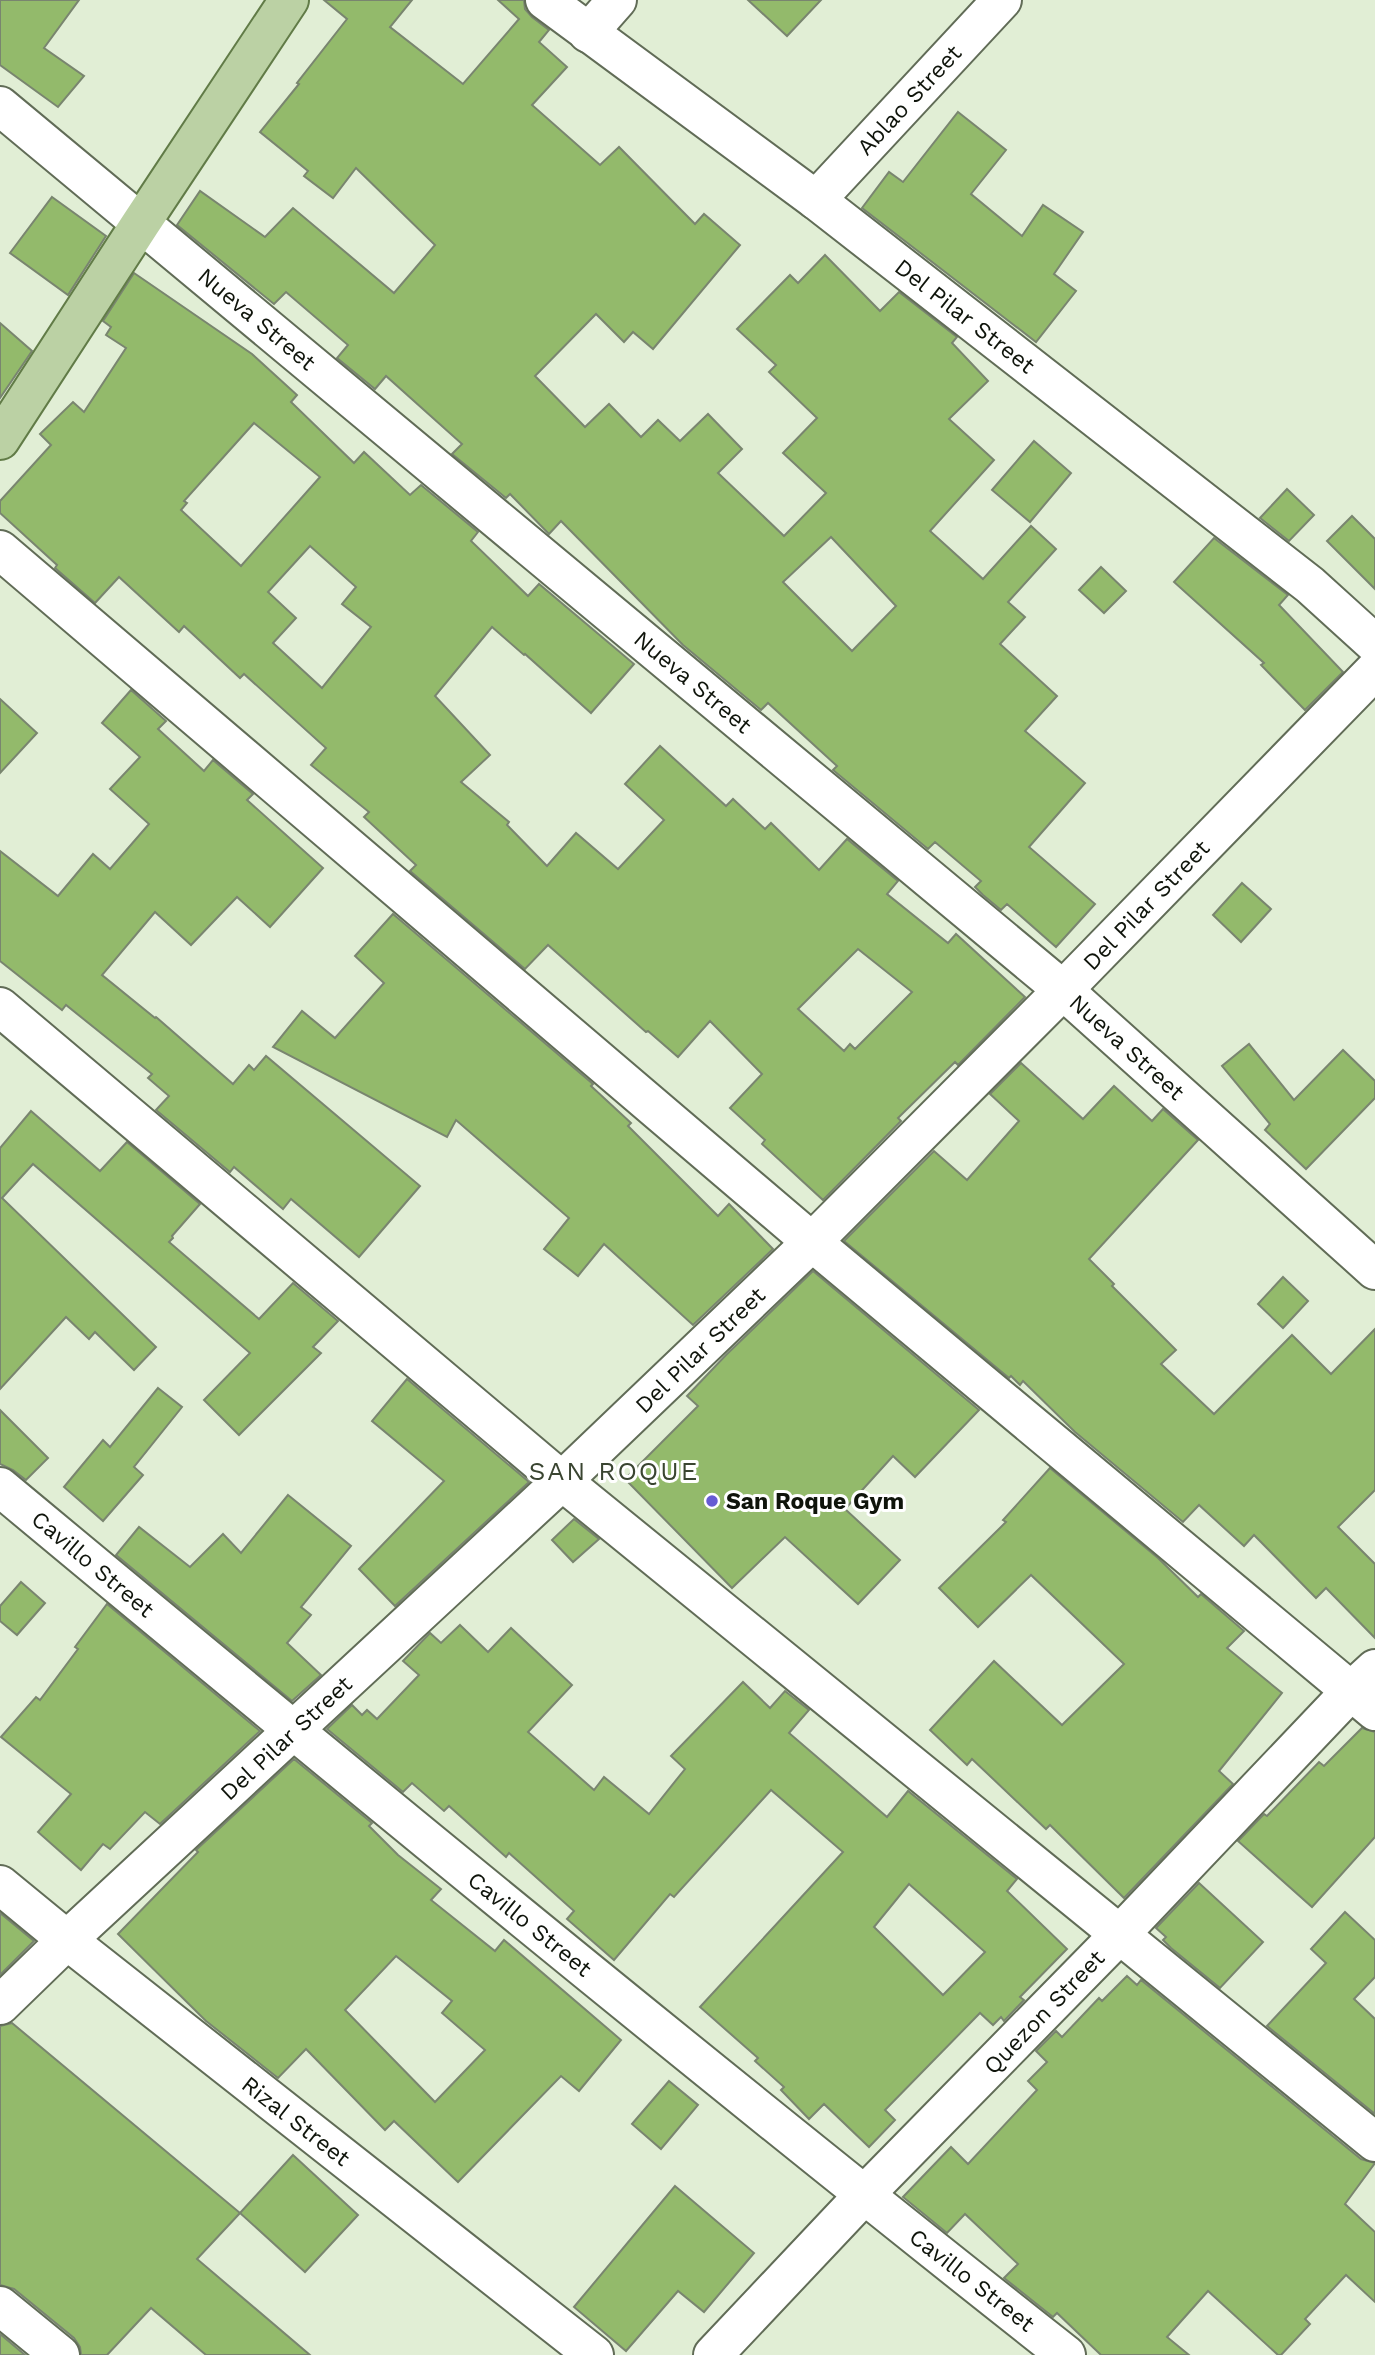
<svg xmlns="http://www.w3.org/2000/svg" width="1375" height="2355" viewBox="0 0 1375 2355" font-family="'Work Sans',sans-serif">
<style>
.building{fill:#93ba6b;stroke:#79856f;stroke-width:2;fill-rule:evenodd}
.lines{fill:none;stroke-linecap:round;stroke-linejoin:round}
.minor-casing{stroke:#616c57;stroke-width:42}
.major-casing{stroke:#617b47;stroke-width:42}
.minor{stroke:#fff;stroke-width:38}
.major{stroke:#bbd1a4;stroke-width:38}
.poi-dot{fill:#665bd4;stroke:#fff;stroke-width:2.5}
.labels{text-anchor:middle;stroke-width:6;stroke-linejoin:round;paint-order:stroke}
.street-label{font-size:23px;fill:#0f140b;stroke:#fff}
.poi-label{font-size:23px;font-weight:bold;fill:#0f140b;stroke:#fff;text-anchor:start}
.quarter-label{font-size:26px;letter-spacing:2px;fill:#3a4531;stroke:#fff}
</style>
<rect width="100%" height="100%" fill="#e1eed5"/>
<g class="building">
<polygon points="0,0 79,0 44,48 84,76 58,107 0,65"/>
<path d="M324,0H412L390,27L463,84L519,19L498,0H524L525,9L532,17L549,30L539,42L567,67L532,105L600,165L619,147L695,224L704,214L740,245L653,349L633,332L624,342L596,314L535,376L585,427L609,404L641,437L658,420L680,441L708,414L742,449L718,473L784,536L826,493L783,453L817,418L769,372L776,365L737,329L790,275L798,283L825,255L880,311L899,292L957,337L952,343L988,381L949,419L994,460L930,531L983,579L1031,526L1056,549L1008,602L1025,617L1000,644L1057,696L1025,731L1085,783L1029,847L1095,904L1056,947L1007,904L1001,910L983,895L975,887L981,881L935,842L928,849L833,770L837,766L768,703L761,710L683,645L561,521L549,534L510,494L506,498L452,454L462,444L386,376L375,389L337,358L348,345L286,292L274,304L177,225L200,191L265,237L293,208L394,293L435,245L356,168L333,198L304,176L308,171L260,132L299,84L297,83L347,19ZM831,537L896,606L852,651L783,582Z"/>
<polygon points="748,0 821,0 787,36"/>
<polygon points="958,112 1006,150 971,194 1022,236 1043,205 1083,232 1054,274 1076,291 1036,342 862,208 889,172 903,182"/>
<polygon points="52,197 106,236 68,295 10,253"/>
<path d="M134,273L252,354L297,395L291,402L354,463L364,452L410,495L421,485L478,532L471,541L528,596L539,584L634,664L591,713L525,654L524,655L492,627L435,696L490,755L461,782L509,822L507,825L547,866L576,833L618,869L664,820L625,784L660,746L726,806L733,799L765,829L771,823L819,870L847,839L898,881L887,894L948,943L956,934L1025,997L958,1065L955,1062L898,1118L901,1121L823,1200L762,1144L765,1140L730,1108L762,1074L710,1021L678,1057L648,1031L646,1032L548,945L525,969L410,871L416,865L364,817L369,812L311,765L326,748L244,674L240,678L184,626L179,632L119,577L95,603L55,568L57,565L0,513V501L51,445L40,434L73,402L84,412L126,348L106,335L111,327L103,321ZM254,423L320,477L241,566L181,510L187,503L184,501ZM310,546L356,587L342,604L371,627L322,688L273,643L296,618L268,592ZM858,949L912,992L855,1049L850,1044L844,1051L798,1009Z"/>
<polygon points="0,323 32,351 0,398"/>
<polygon points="1034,441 1071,473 1030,522 992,490"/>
<polygon points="1287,489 1314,515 1289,541 1260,518"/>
<polygon points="1352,516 1375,539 1375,589 1327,541"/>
<polygon points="1214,538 1288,595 1279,605 1343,672 1305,710 1261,665 1264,663 1174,582"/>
<polygon points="1101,567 1126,591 1104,613 1079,590"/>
<polygon points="131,690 166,721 158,729 204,771 213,760 253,794 247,800 323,868 270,927 237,897 191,945 155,912 102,975 155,1018 156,1017 233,1084 249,1065 254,1070 266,1056 420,1186 359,1257 291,1199 283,1209 234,1167 230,1172 156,1110 169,1096 148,1078 152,1074 66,1005 62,1010 0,961 0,851 58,896 93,854 110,869 149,824 110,789 140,757 102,723"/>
<polygon points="0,699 37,733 0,773"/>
<polygon points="1242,883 1271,909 1241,942 1213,915"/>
<polygon points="393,914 593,1084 591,1086 631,1123 628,1126 718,1216 729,1204 773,1249 693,1325 604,1244 578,1276 544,1249 569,1218 456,1120 447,1137 273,1047 302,1011 335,1038 384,983 355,956"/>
<polygon points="1249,1044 1294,1100 1343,1050 1375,1081 1375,1098 1306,1169 1265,1130 1270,1124 1222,1066"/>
<polygon points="1021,1063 1083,1119 1114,1086 1152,1121 1163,1109 1198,1140 1089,1259 1114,1284 1112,1286 1176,1350 1161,1364 1214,1414 1292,1335 1331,1374 1375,1329 1375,1490 1338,1527 1375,1564 1375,1638 1326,1588 1316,1598 1254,1535 1244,1546 1199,1505 1183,1522 1075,1432 1023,1381 1020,1385 1011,1376 1009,1378 844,1241 934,1151 967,1180 1019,1121 990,1094"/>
<polygon points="31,1111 100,1171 127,1142 200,1204 172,1236 173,1238 169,1242 259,1319 293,1283 338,1321 313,1347 321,1353 239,1435 204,1400 250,1353 33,1164 2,1198 156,1347 134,1370 95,1332 89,1339 66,1317 0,1389 0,1148"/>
<polygon points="813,1271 979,1410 915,1477 893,1456 845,1509 900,1560 858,1604 785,1537 732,1588 625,1479 698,1406 687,1396 726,1355"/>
<polygon points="1283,1277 1308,1301 1283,1328 1258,1304"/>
<polygon points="407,1379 529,1482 395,1606 359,1569 444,1481 372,1421"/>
<polygon points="158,1388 182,1407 134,1467 143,1475 103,1521 64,1487 103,1440 110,1447"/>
<polygon points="0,1410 48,1458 26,1480 13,1470 0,1464"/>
<polygon points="1050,1468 1158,1558 1198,1597 1201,1594 1244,1631 1227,1648 1282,1693 1219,1771 1233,1784 1124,1898 1050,1825 1046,1829 972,1759 967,1765 930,1730 994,1661 1062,1725 1124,1664 1031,1575 978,1627 939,1588 1006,1522 1003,1520"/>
<polygon points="288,1495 351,1546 301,1607 311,1615 287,1643 321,1675 292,1701 116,1555 139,1527 190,1567 223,1534 241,1553"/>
<polygon points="574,1519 599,1539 573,1562 552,1540"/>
<polygon points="21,1582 45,1603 17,1635 0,1621 0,1606"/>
<polygon points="107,1604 260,1731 160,1824 145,1812 110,1849 103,1844 81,1870 38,1832 71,1794 1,1737 36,1697 40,1700 78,1649 75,1647"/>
<path d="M460,1625L488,1652L511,1628L572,1685L528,1732L594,1790L604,1777L649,1814L685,1769L671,1756L743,1682L770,1708L785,1691L809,1710L789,1733L887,1817L908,1791L1017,1879L1007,1891L1067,1949L1020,1997L1024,2000L1004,2021L1001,2017L993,2025L980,2013L885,2110L895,2120L869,2147L824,2104L809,2119L781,2090L784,2087L755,2061L758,2058L700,2007L843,1852L771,1790L674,1897L670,1894L614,1960L567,1919L574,1911L509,1853L506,1857L449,1806L444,1811L412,1783L403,1792L327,1729L352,1705L362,1715L367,1710L377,1719L419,1675L403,1661L430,1633L441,1643ZM909,1884L985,1952L943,1995L874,1927Z"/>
<polygon points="1362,1728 1375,1732 1375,1837 1312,1907 1238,1841 1264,1814 1267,1816 1319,1762 1324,1766"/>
<path d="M294,1759L372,1823L369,1826L398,1855L441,1889L431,1900L495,1951L504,1940L621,2040L579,2091L561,2076L458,2182L394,2121L385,2130L306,2049L278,2078L206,2021L118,1934L198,1852L196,1850ZM396,1956L452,2001L442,2013L485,2050L435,2102L345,2010Z"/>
<polygon points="1199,1883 1263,1942 1220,1988 1171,1948 1163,1940 1166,1937 1156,1928"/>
<polygon points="1345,1912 1375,1940 1375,1977 1354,1999 1375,2019 1375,2114 1267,2026 1326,1963 1311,1949"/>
<polygon points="0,1913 34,1941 0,1975"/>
<polygon points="1127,1976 1137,1985 1141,1980 1361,2159 1375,2163 1345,2204 1375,2232 1375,2302 1346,2275 1305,2319 1310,2324 1281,2355 1278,2355 1208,2291 1167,2337 1189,2355 1101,2355 1057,2313 1053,2317 1004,2278 1018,2264 965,2214 947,2233 903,2197 951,2147 968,2164 1037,2090 1028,2081 1047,2062 1036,2051 1056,2031 1062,2037 1099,1998 1102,2001"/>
<polygon points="12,2023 240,2213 197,2259 310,2355 206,2355 151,2308 107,2355 81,2355 80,2347 74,2338 14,2289 0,2285 0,2026"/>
<polygon points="669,2081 698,2105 661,2149 632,2124"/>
<polygon points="293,2155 358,2215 305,2272 240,2213"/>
<polygon points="675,2186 754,2253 704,2312 678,2291 626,2351 574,2307"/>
<polygon points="0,2334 25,2355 0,2355"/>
</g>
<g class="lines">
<g class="minor-casing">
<g id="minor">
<polyline points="545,0 816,200 1310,585 1375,644"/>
<polyline points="588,33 617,0"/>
<polyline points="0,106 1063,990 1375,1270"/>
<polyline points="816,200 1002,0"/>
<polyline points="0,550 812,1242 1375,1711"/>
<polyline points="0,1007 562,1481 1375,2142"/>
<path d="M0,1487C352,1780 706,2071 1066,2355"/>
<polyline points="0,1885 67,1940 594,2355"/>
<polyline points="0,2005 67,1940 562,1481 812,1242 1063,990 1375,670"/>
<polyline points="0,2306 60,2355"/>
<polyline points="713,2355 864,2195 1121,1933 1351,1691 1375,1669"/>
</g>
</g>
<g class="major-casing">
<polyline id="major" points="0,440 141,223 289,0"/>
</g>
<use href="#minor" class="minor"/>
<use href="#major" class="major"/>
</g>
<circle class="poi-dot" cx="712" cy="1501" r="7"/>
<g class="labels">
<g class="street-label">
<text transform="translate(909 100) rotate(-47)" y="8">Ablao Street</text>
<text transform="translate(965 316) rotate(38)" y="8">Del Pilar Street</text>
<text transform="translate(257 319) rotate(40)" y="8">Nueva Street</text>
<text transform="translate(693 682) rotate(40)" y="8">Nueva Street</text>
<text transform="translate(1146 905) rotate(-46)" y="8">Del Pilar Street</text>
<text transform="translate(1127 1047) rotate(42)" y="8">Nueva Street</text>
<text transform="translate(700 1350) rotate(-44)" y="8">Del Pilar Street</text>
<text transform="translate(93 1564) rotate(40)" y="8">Cavillo Street</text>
<text transform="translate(286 1738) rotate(-43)" y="8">Del Pilar Street</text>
<text transform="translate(530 1924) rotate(39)" y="8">Cavillo Street</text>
<text transform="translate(1044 2012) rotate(-46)" y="8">Quezon Street</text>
<text transform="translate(296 2121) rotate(38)" y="8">Rizal Street</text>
<text transform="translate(972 2280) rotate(38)" y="8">Cavillo Street</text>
</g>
<g class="poi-label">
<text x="726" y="1509">San Roque Gym</text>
</g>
<g class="quarter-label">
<text x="614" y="1480">SAN ROQUE</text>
</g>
</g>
</svg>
